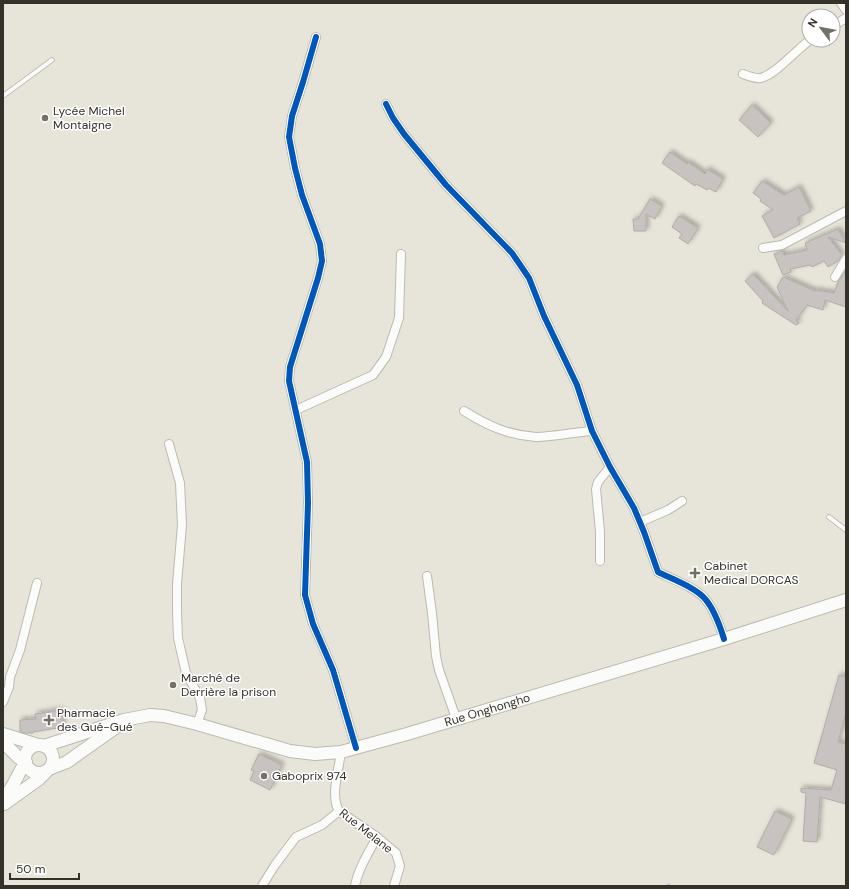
<svg xmlns="http://www.w3.org/2000/svg" width="849" height="889" viewBox="0 0 849 889" font-family="'DM Sans',sans-serif">
<style>
.lines{fill:none;stroke-linecap:round;stroke-linejoin:round}
.stream{stroke:#98c8ed;stroke-width:3}
.building{fill:#c8c3c0;stroke:#b1aca8;filter:url(#shadow)}
.service-casing{stroke:#bcbab1;stroke-width:5.5}
.minor-casing{stroke:#bcbab1;stroke-width:10}
.secondary-casing{stroke:#bcbab1;stroke-width:14}
.service{stroke:#fbfbf9;stroke-width:4}
.minor{stroke:#fbfbf9;stroke-width:8}
.secondary{stroke:#fbfbf9;stroke-width:12}
.cycleway-casing{stroke:#fff;stroke-width:8}
.cycleway{stroke:#0057b8;stroke-width:6}
.poi-dot{fill:#727067;stroke:#fff;stroke-width:1.5}
.labels{text-anchor:middle;stroke-width:3;stroke-linejoin:round;paint-order:stroke}
.poi-label{font-size:12px;fill:#333129;stroke:#fff;text-anchor:start}
.street-label{font-size:12px;fill:#333129;stroke:#fff}
</style>
<defs>
<filter id="shadow"><feDropShadow dx="2.5" dy="-2.5" stdDeviation="2" flood-color="#0004"/></filter>
</defs>
<rect width="100%" height="100%" fill="#e7e5d9"/>
<g class="lines">
<polyline class="stream" points="667,886 669,885"/>
</g>
<g class="building">
<polygon points="752,105 771,123 758,137 739,120"/>
<polygon points="670,152 687,164 688,162 705,174 707,169 723,179 716,192 708,188 707,190 696,184 695,186 662,163"/>
<polygon points="762,181 784,195 799,187 811,211 797,218 800,224 774,238 762,216 773,210 760,201 761,199 753,193"/>
<polygon points="650,199 662,206 655,219 646,214 646,231 634,231 633,219 638,219"/>
<polygon points="679,216 698,228 688,244 679,238 682,234 672,227"/>
<polygon points="838,229 846,243 828,237 842,255 838,261 828,267 824,261 812,267 811,265 790,269 791,272 783,275 774,254 782,251 784,255 807,250 805,243"/>
<polygon points="846,270 846,307 825,300 823,310 807,305 796,320 799,323 796,325 762,303 763,301 745,281 753,274 788,311 777,287 783,277 815,291 816,290 834,293 838,282"/>
<polygon points="839,675 846,677 846,713 838,742 846,744 846,804 820,797 817,842 803,841 806,793 801,792 801,788 831,790 837,770 814,763"/>
<polygon points="61,710 63,727 33,732 33,733 26,733 20,732 20,720 36,719 35,714"/>
<polygon points="259,754 282,765 270,790 250,780 254,771 251,770"/>
<polygon points="775,811 792,819 774,855 757,847"/>
</g>
<g class="lines">
<g class="service-casing">
<g id="service">
<polyline points="3,96 52,60"/>
<polyline points="829,517 846,530"/>
</g>
</g>
<g class="minor-casing">
<g id="minor">
<polyline points="841,3 846,10"/>
<polyline points="833,26 846,18"/>
<polyline points="316,37 303,82 292,116 289,137 295,168 302,195 320,244 322,261 318,278 290,367 289,381 307,462 308,503 305,595 313,624 333,670 356,748"/>
<path d="M743,74C748,76 755,79 761,78C776,74 796,50 810,40"/>
<path d="M386,104L393,118L404,134L446,185L512,253L529,278L544,316L577,385L592,431L610,467L634,508L644,532L658,572C672,579 697,588 706,600C715,611 720,626 724,639"/>
<polyline points="763,248 782,245 846,211"/>
<polyline points="835,277 846,259"/>
<polyline points="296,410 373,375 386,357 399,318 401,254"/>
<path d="M464,411C488,426 508,435 536,437C551,437 576,432 592,431"/>
<polyline points="169,444 180,483 182,525 177,584 177,613 178,638 186,673 200,698 202,710 197,724"/>
<polyline points="640,522 668,510 682,501"/>
<polyline points="600,561 600,531 596,489 598,482 610,467"/>
<polyline points="427,576 432,613 436,656 439,670 456,718"/>
<polyline points="3,702 9,687 10,677 20,650 37,583"/>
<path d="M341,752C339,769 330,796 339,811L377,837L396,853L400,866L394,886"/>
<polyline points="262,886 275,865 296,837 322,825 339,811"/>
<path d="M355,886C358,869 369,852 377,837"/>
</g>
</g>
<g class="secondary-casing">
<g id="secondary">
<polyline points="3,734 38,745"/>
<path d="M3,742L19,758L26,762C17,774 14,788 3,798"/>
<circle cx="39" cy="759" r="14"/>
<path id="s1" d="M44,746L124,720L150,715L164,716L197,724L290,751L315,754L341,752L407,734L724,639L846,600"/>
<polyline points="49,769 67,762 119,725"/>
<polyline points="4,804 39,779 46,772"/>
</g>
</g>
<use href="#service" class="service"/>
<use href="#minor" class="minor"/>
<use href="#secondary" class="secondary"/>
<g class="cycleway-casing">
<g id="cycleway">
<polyline points="316,37 303,82 292,116 289,137 295,168 302,195 320,244 322,261 318,278 290,367 289,381 307,462 308,503 305,595 313,624 333,670 356,748"/>
<path d="M386,104L393,118L404,134L446,185L512,253L529,278L544,316L577,385L592,431L610,467L634,508L644,532L658,572C672,579 697,588 706,600C715,611 720,626 724,639"/>
</g>
</g>
<use href="#cycleway" class="cycleway"/>
</g>
<g class="poi-dot">
<circle cx="45" cy="118" r="4"/>
<path d="M693 567h4v4h4v4h-4v4h-4v-4h-4v-4h4z"/>
<circle cx="173" cy="685" r="4"/>
<path d="M47 714h4v4h4v4h-4v4h-4v-4h-4v-4h4z"/>
<circle cx="264" cy="776" r="4"/>
</g>
<g class="labels">
<g class="poi-label">
<text x="53" y="115">Lycée Michel<tspan x="53" dy="14">Montaigne</tspan></text>
<text x="704" y="570">Cabinet<tspan x="704" dy="14">Medical DORCAS</tspan></text>
<text x="181" y="682">Marché de<tspan x="181" dy="14">Derrière la prison</tspan></text>
<text x="57" y="717">Pharmacie<tspan x="57" dy="14">des Gué-Gué</tspan></text>
<text x="272" y="780">Gaboprix 974</text>
</g>
<g class="street-label">
<text dy="4" stroke="none"><textPath href="#s1" startOffset="459">Rue Onghongho</textPath></text>
<text transform="translate(366 831) rotate(38)" y="4">Rue Melane</text>
</g>
</g>
<rect width="849" height="889" fill="none" stroke="#333129" stroke-width="8"/>
<g transform="translate(821 28) rotate(302)"><circle r="19" fill="#ffffff" stroke="#adada9"/>
<path d="M0-3L7 15L0 10L-7 15Z" fill="#727067"/>
<text y="-6" font-size="11" font-weight="bold" text-anchor="middle" fill="#333129">N</text>
</g>
<path d="M10 873v6h69v-6" fill="none" stroke="#333129" stroke-width="2"/>
<text x="16" y="873" font-size="12" fill="#333129" stroke="#ffffff" stroke-width="3" paint-order="stroke">50 m</text>
</svg>
